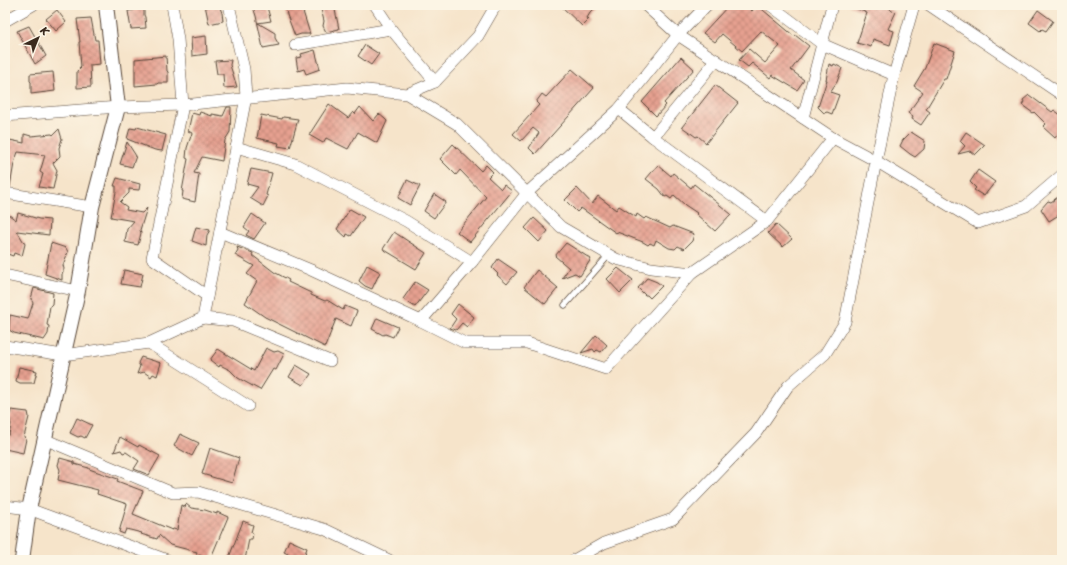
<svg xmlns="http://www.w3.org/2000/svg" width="1067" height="565" viewBox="0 0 1067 565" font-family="Sriracha,sans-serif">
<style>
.building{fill:url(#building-cross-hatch)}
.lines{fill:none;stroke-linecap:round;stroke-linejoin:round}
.service-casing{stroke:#574638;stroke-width:7}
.minor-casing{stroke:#574638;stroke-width:12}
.tertiary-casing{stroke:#574638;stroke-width:16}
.service{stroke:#fff;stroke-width:5.5}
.minor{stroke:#fff;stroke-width:11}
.tertiary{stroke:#fff;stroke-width:14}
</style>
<defs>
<pattern id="building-cross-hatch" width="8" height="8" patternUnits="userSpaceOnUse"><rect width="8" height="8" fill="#e6a090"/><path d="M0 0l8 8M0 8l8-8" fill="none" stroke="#bc8375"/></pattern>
</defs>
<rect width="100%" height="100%" fill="#fcf5e5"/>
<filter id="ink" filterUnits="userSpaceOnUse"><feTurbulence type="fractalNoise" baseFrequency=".025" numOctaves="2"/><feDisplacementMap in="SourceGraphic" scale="8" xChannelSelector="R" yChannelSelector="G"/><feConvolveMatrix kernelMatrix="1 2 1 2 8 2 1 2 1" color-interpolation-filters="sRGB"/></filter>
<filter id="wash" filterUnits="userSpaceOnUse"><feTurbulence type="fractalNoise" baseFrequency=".012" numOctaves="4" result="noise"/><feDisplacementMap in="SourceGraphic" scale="16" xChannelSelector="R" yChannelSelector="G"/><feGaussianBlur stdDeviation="0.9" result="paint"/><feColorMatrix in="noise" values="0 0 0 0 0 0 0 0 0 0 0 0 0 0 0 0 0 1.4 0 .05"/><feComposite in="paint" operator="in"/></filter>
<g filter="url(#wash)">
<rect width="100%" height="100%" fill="#f6e4ca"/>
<g id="blocks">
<g class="building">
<polygon points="205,5 219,5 222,13 223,21 209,24"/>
<polygon points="285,5 301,5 310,34 301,34 295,36 287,15"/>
<polygon points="320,5 334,5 339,29 326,32 323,26 324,21"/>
<polygon points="560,5 598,5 590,13 587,18 589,19 582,26"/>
<polygon points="729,5 745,5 752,11 757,5 794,36 795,35 809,46 791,70 804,80 797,90 772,75 770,78 752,63 748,67 739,60 749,49 765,63 780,46 761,31 742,51 722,34 715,42 703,33"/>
<polygon points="848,5 886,5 892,11 896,12 888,29 894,31 890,45 873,39 871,47 857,43 867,13"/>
<polygon points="253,7 262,9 267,7 271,21 258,23 275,33 275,38 279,45 263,48 256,16"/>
<polygon points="144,8 144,15 145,17 146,28 131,29 128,11"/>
<polygon points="57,10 66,22 56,31 46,19"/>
<polygon points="1038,10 1053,21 1046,31 1042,29 1040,31 1029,23"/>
<polygon points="91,18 95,40 98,40 100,64 90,65 91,87 77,88 77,71 81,67 79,42 80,42 77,19"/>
<polygon points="29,26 46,56 35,64 17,31"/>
<polygon points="206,36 207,54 192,56 191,38"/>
<polygon points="934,43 955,51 946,79 944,79 926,109 930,112 921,125 912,119 913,117 908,113 923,92 914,86 925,68"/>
<polygon points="365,45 379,54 371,65 358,56"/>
<polygon points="315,50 320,69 306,74 304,69 298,71 296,58 302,57 301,54"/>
<polygon points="166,56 167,71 168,72 168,83 158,83 157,84 135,86 135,59"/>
<polygon points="681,57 694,69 664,103 666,105 656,116 642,102"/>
<polygon points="231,60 230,65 237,87 224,88 223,74 217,74 215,61"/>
<polygon points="829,64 833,66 834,64 842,68 837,82 830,92 839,95 832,114 827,112 824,113 818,107 827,80 826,80"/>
<polygon points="572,69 594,88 535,154 529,148 539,133 533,128 521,141 513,134 539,105 536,102 542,94 546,97"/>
<polygon points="53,72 55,91 31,94 31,82 30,81 30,74"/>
<polygon points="715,85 738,103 706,143 698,136 696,137 692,134 682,127"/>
<polygon points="1029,95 1052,112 1054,110 1062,116 1062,128 1055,138 1043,127 1046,124 1034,112 1033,113 1022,105 1024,102 1023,100"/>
<polygon points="329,104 348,118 353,112 355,114 360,107 373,121 379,114 385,119 387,121 377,143 358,132 348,149 326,138 323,143 309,135"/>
<polygon points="227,107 231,107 230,132 225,140 222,161 202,157 194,173 199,174 195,202 182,199 183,191 182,191 188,159 186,158 187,148 192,133 188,131 192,113 199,115 200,112 212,116 212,114 223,116"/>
<polygon points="261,115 282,119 283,117 298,119 290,148 278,146 279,143 257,138"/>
<polygon points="137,127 166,135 162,151 155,150 127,139 130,128 136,129"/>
<polygon points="59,129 62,139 59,148 60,156 53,163 57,170 53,189 39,187 43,174 40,172 45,155 18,152 14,163 10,187 5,186 5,139 24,143 24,134 31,136 52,134 53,135"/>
<polygon points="911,132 925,141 924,149 915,157 910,154 900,146 903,140"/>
<polygon points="966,132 985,145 975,155 970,151 958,154 965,146 960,141"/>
<polygon points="127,142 136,156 132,167 120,164"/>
<polygon points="453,144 481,171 486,165 493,172 488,177 501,189 504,185 512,191 470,242 457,232 486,197 460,170 456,175 440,159"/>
<polygon points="658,165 671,176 673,173 691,188 694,184 731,214 715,231 696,214 697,213 685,205 674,195 671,199 667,196 665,197 659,189 646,179"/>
<polygon points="251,169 272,173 266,195 268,196 263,206 250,198 258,187 247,184"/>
<polygon points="978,170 995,182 984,196 974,190 976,188 970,182"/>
<polygon points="117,178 140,184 139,190 129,189 129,193 120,202 127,207 126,210 142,213 147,208 140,230 141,233 138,245 125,242 127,229 134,221 111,217 116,192 116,186 114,186"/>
<polygon points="407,180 420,186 410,205 398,198"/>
<polygon points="577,188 592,204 598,196 616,210 619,206 636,217 637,214 644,219 646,217 670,228 673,226 694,234 692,241 684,249 678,246 675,249 669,248 656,240 654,245 650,243 648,245 643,242 617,232 616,233 581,208 577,212 565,200"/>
<polygon points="434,194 446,202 434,218 424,211"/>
<polygon points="1058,197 1062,202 1062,213 1049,221 1041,209 1048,201 1051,202"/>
<polygon points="350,209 364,217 351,236 347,234 346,237 337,229"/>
<polygon points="5,212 16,220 18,213 39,219 50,220 49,235 17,231 25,244 22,256 14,253 13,256 5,253"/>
<polygon points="252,214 265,223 254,239 246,235 249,231 244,227"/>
<polygon points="534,218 548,231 539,242 525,228"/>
<polygon points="776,224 792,239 783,247 768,233"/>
<polygon points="196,227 210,230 207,235 206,246 192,241"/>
<polygon points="394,232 426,253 416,269 383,249"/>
<polygon points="51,243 66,248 68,252 63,265 64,269 62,274 62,280 45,274"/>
<polygon points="566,243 591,259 580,276 575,273 562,278 569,268 555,256"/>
<polygon points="237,247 253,253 252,255 274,272 289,280 288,282 311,293 311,295 325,301 327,300 343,310 345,306 357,311 351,326 336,319 325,347 265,317 245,303 257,281 247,274 254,266 235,255 238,250"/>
<polygon points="498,259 517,272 507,284 497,275 498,274 492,268"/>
<polygon points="367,265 380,272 372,289 365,286 359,281"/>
<polygon points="618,268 633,280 620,293 607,279"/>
<polygon points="124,270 143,274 140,287 121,284"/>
<polygon points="537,270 558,288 545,304 524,287"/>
<polygon points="647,278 657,282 662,286 650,298 647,295 645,295 638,288"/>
<polygon points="415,282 428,290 415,307 403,299"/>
<polygon points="34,288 53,293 52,304 50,306 47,325 49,326 48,334 44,340 14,333 9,330 10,315 28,319 33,303 31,299"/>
<polygon points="458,304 474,317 467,327 462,323 456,330 450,328 456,319 451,314"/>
<polygon points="377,318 398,327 393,337 385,334 383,335 372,329"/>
<polygon points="596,335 607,345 601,352 597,350 595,352 593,349 581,353"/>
<polygon points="266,348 274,352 278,351 284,354 276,370 273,369 260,390 238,378 230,370 220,365 219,367 210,360 218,349 254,371"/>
<polygon points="141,357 161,363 157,376 153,374 151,377 144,372 137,374 140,366 138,363"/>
<polygon points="296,365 311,374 303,385 289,377"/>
<polygon points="19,367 37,371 34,383 20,383 16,381"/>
<polygon points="11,410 28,412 29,417 24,437 26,439 23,453 5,449 6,434 9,435 11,424 9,417"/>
<polygon points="77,418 92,425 85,438 81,436 78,437 70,433"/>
<polygon points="180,434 199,443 192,456 174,446"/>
<polygon points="120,437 138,447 139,445 160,456 149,475 134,469 139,461 126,452 123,453 121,450 114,452"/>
<polygon points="210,448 239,458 232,483 202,474"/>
<polygon points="60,458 74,462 74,464 89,468 89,469 118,479 117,481 143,491 133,514 172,530 173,529 177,530 181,505 185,507 186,504 191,508 205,510 217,514 217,512 228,517 210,560 196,554 197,552 170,545 159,535 157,539 141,534 142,533 126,529 124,534 119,532 127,504 97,494 98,490 58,480 60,470 58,465"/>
<polygon points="243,521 253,525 251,532 253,533 252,539 249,539 245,560 228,560"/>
<polygon points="289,540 307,548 303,560 295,556 294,560 291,560 290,555 284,552"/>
</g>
</g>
</g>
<g filter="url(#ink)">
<use href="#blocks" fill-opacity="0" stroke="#574638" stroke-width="1"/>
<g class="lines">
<g class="service-casing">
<polyline id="service" points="565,305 609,255"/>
</g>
<g class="minor-casing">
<g id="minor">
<polyline points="172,5 178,39 183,105 152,258 207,296"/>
<polyline points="375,5 391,29 435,82"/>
<polyline points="645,5 678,35 833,138 876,161 978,223 1026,206 1062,175"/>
<polyline points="770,5 822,44 894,75"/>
<polyline points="929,5 1062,95"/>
<polyline points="5,21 33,5"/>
<polyline points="295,45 391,29"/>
<polyline points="407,94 435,82 478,36 496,5"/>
<polyline points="619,109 653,137 767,221"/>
<polyline points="5,116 118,107 183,105 347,88 407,94 457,124 561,227 616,259 651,268 692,273 767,221 833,138"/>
<polyline points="803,118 832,5"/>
<polyline points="653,137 716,60"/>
<polyline points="236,147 295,164 406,221 472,262"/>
<polyline points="5,193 92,207"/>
<polyline points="220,232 311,270 421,321 472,262 527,193 619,109 678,35 707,5"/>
<polyline points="5,275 78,291"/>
<polyline points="203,318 233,321 330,361"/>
<polyline points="421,321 465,343 527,343 606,369 692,273"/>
<polyline points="149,343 248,406"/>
<polyline points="5,346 63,355 149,343 203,318 246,97 244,69 229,5"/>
<polyline points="44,439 173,493 198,492 324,529 389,560"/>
<polyline points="5,506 29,509 167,560"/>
<polyline points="574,560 604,543 673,519 756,433 788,386 825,354 845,322 876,161 894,75 914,5"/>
</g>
</g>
<g class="tertiary-casing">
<polyline id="tertiary" points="22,560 29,509 78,291 92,207 118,107 106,5"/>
</g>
<use href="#service" class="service"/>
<use href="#minor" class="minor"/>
<use href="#tertiary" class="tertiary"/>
</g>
</g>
<rect width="1067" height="565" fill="none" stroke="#fcf5e5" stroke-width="20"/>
<g transform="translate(38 38) rotate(43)" stroke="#fcf5e5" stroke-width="3" paint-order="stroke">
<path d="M0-3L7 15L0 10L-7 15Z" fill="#3b2a1e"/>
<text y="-6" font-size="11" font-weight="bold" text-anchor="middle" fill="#3b2a1e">K</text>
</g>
</svg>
